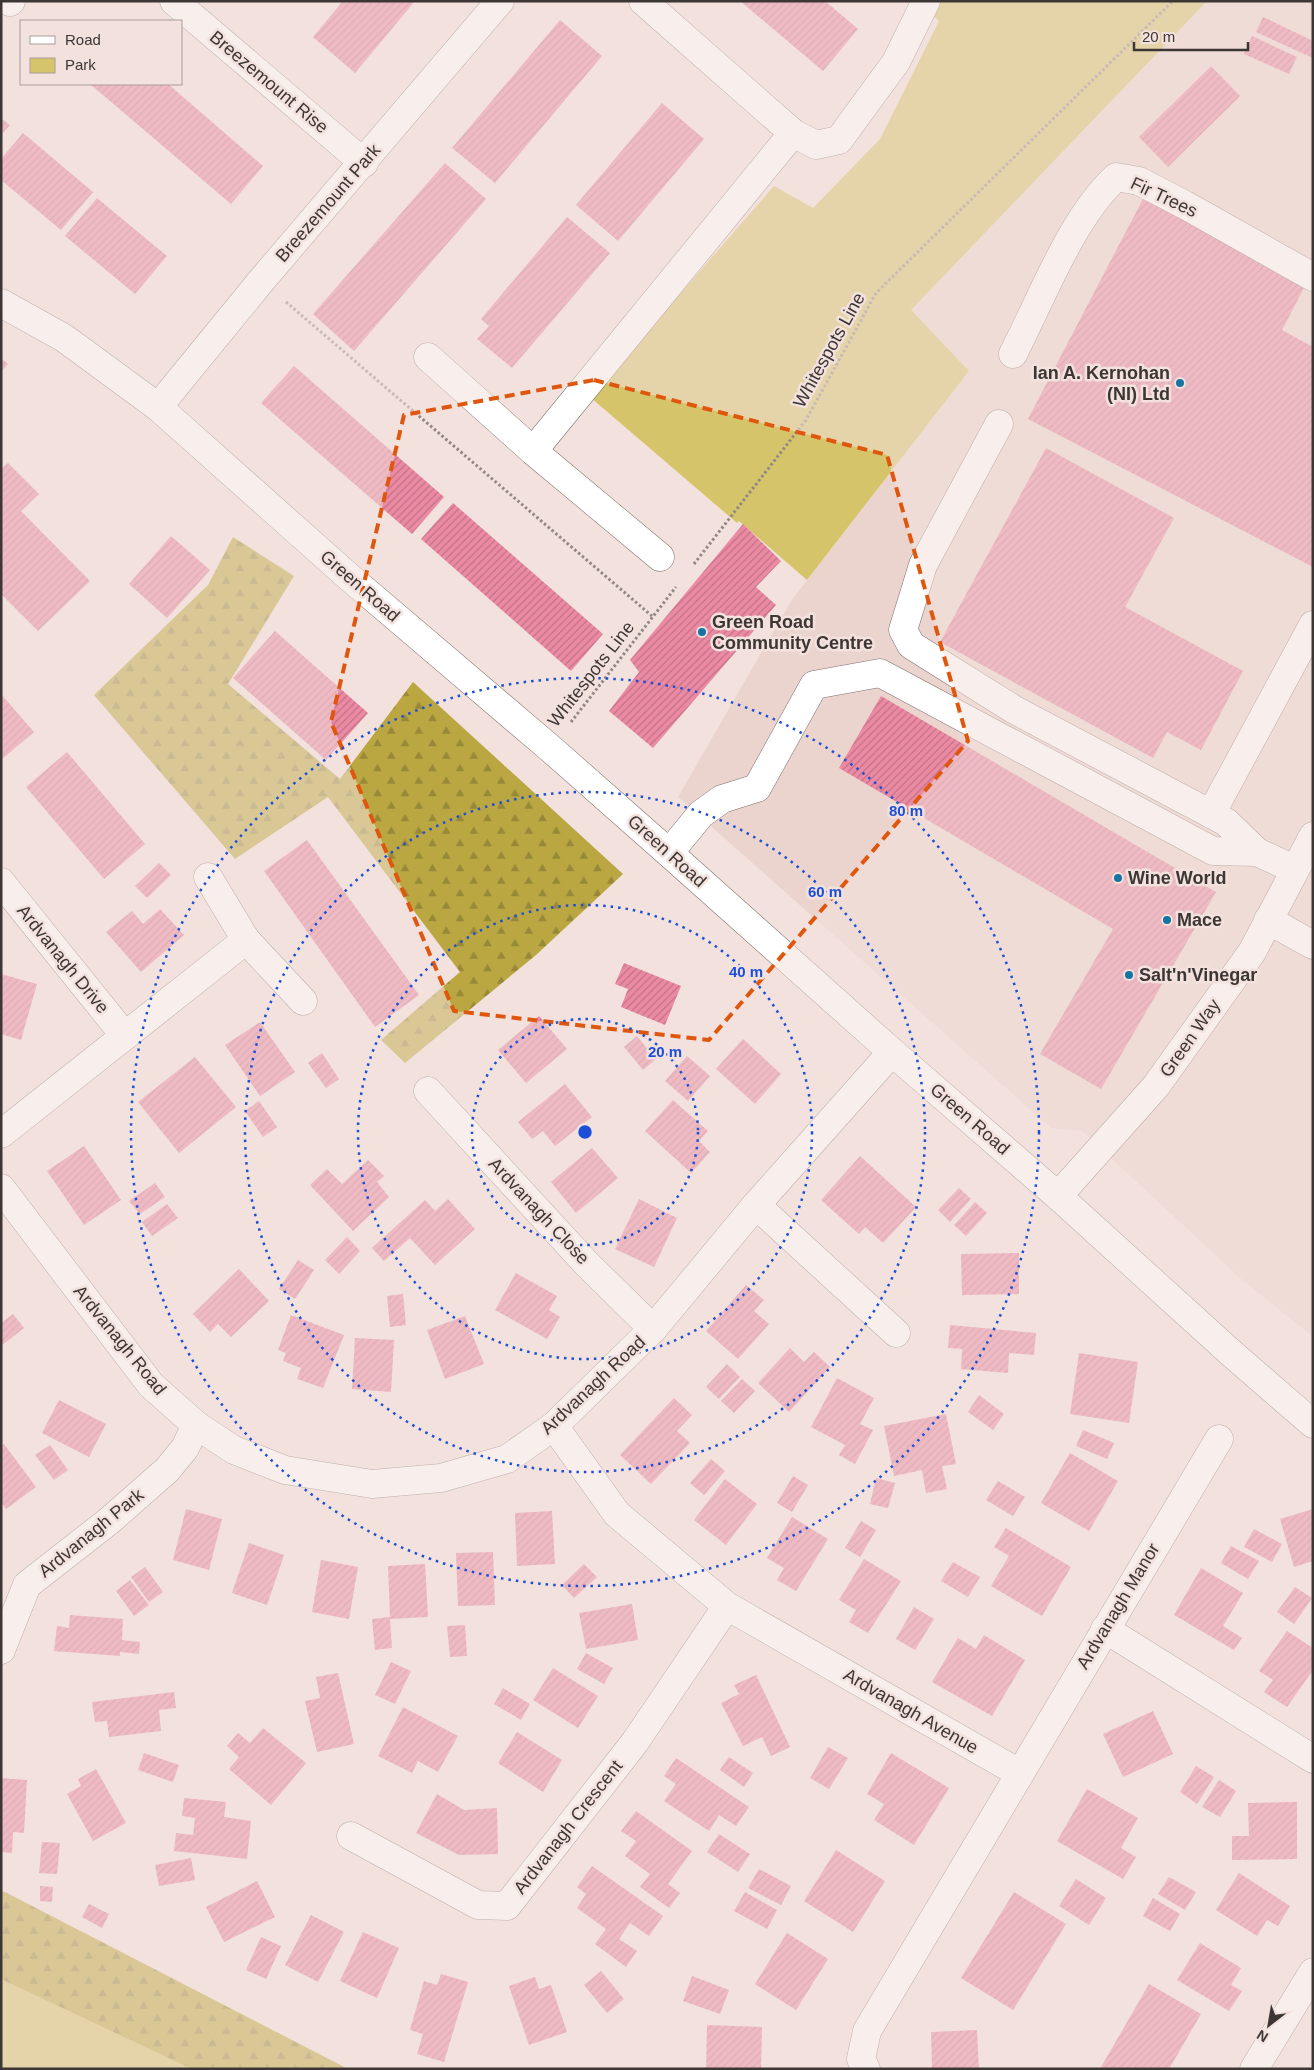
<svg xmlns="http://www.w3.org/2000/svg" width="1314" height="2070" viewBox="0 0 1314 2070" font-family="Arial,sans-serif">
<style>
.built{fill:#ecd4ce}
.green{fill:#d6c46a}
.forest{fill:url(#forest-firs)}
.building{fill:url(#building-hatch)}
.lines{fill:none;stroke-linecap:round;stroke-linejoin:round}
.minor-casing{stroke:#7f706c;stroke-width:29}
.path{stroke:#938784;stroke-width:3;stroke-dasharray:2.5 2.5;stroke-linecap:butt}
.minor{stroke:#fff;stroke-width:28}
.marked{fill:none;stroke:#df570e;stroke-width:4;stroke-dasharray:10 6;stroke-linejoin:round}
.ring{fill:none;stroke:#1d4ed8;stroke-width:2.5;stroke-dasharray:2.5 5}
.poi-dot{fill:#1773a1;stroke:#f2e1dd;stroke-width:2}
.labels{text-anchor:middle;stroke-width:5;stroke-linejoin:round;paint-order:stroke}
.street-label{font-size:18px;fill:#3c3634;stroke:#f2e1dd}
.poi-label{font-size:18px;font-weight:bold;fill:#3c3634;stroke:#f2e1dd;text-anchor:start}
.centre{fill:#1d4ed8;stroke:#f2e1dd;stroke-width:2.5}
.ring-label{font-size:15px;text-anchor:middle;font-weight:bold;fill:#1d4ed8;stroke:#f2e1dd;stroke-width:5;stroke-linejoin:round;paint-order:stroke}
</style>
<defs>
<pattern id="forest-firs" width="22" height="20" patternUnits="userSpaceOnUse" patternTransform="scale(1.25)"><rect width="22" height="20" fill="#baa742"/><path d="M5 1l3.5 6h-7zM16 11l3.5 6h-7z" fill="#988938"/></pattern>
<pattern id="building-hatch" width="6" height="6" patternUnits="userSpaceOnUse" patternTransform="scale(1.25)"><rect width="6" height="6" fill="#ec8aa4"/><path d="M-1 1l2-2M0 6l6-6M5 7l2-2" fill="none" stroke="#c07286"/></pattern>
</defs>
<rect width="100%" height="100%" fill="#f2e1dd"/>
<polygon class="built" points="1207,1 1313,1 1313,1337 1240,1278 1082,1131 1051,1128 678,797 791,601 969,371 910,310"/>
<g class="green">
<polygon points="917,1 1207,1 911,310 969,371 807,580 739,521 737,523 590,397 774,186 813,208 880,139 939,21"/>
<polygon points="1,1891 348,2069 1,2069"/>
</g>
<g class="forest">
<polygon points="233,537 294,576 228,684 340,779 413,682 623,874 536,955 405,1063 381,1040 460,972 328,797 235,859 94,695 208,585"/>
<polygon points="1,1891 5,1892 348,2069 192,2069 1,1979"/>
</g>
<g class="building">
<polygon points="343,1 415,1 355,73 313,37"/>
<polygon points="740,1 825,1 858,29 823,71"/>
<polygon points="1263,17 1313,41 1313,58 1256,32"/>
<polygon points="560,20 602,56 495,183 452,148"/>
<polygon points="1252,36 1297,57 1289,74 1244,54"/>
<polygon points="1211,66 1240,96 1168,167 1139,137"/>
<polygon points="90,84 168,84 263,166 231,204"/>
<polygon points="662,103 704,139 618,241 576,205"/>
<polygon points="1,118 10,125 1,135"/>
<polygon points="23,133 93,192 61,230 1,180 1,159"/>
<polygon points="445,163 486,199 354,351 313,314"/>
<polygon points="1144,197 1307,282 1282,330 1313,347 1313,567 1028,419"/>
<polygon points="97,198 167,256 135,294 65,236"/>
<polygon points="567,217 610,253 512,368 477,339 489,326 481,319"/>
<polygon points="1,358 8,364 1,372"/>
<polygon points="294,366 444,497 412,534 261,403"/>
<polygon points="1046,448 1174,518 1125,607 1243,671 1201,750 1167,732 1153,758 940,642"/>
<polygon points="8,463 39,494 21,511 90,581 38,631 1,594 1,469"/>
<polygon points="453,503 603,634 571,671 421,539"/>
<polygon points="743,524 781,561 756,587 776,605 653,748 609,711 639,672 630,660"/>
<polygon points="171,536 210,570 167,618 129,584"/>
<polygon points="275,631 368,713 326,760 233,678"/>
<polygon points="1,694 34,732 1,760"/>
<polygon points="881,696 1216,892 1101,1089 1040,1054 1113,929 839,768"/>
<polygon points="67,752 145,844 104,879 26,787"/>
<polygon points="307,840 419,995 375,1027 264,871"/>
<polygon points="159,863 171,875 147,898 135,886"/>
<polygon points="160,909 184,935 141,972 106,932 132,911 143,924"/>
<polygon points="624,963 681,986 665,1025 621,1007 628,989 615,984"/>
<polygon points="1,974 37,984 21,1040 1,1034"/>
<polygon points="539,1016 567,1049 526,1083 498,1050"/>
<polygon points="260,1022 295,1072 260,1096 225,1045"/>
<polygon points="637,1036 656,1059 643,1070 624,1047"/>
<polygon points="743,1039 781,1074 755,1104 716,1069"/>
<polygon points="322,1053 339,1079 326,1088 308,1063"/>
<polygon points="687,1056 710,1076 688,1101 665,1081"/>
<polygon points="195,1057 236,1107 179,1153 138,1102"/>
<polygon points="565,1084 592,1117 555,1146 543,1131 532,1139 518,1122"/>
<polygon points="673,1100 708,1131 699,1141 710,1152 691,1173 645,1131"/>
<polygon points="259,1101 277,1127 263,1137 245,1111"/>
<polygon points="84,1146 121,1200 84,1225 47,1171"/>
<polygon points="592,1148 618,1178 576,1213 551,1182"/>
<polygon points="860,1156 916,1207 883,1243 865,1227 859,1234 821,1200"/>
<polygon points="368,1160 384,1176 377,1182 389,1197 353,1231 310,1185 327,1169 342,1184"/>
<polygon points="155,1183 165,1197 140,1214 129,1201"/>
<polygon points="959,1188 971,1199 950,1222 938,1210"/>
<polygon points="448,1199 475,1229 435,1265 410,1238 384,1261 372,1248 425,1200 435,1211"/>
<polygon points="639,1199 677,1218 654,1267 615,1249"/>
<polygon points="975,1202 987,1213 966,1236 954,1225"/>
<polygon points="167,1204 178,1218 152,1236 142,1222"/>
<polygon points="347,1237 360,1251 339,1274 325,1260"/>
<polygon points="1019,1253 1019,1294 962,1295 961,1254"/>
<polygon points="298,1260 314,1270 295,1299 279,1289"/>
<polygon points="239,1269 269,1301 231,1337 218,1324 210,1332 193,1314"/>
<polygon points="516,1273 557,1296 549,1310 560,1317 547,1339 495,1310"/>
<polygon points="746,1285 764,1300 754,1311 769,1324 738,1359 706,1331"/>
<polygon points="403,1294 406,1325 390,1327 387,1296"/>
<polygon points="13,1314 24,1328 1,1346 1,1323"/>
<polygon points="291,1315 344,1335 323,1388 297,1379 301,1368 283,1361 286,1353 278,1350"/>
<polygon points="465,1316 484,1364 445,1379 427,1330"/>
<polygon points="950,1325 1036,1333 1034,1355 1009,1353 1008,1373 961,1369 962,1349 948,1348"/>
<polygon points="355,1338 394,1340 391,1392 352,1389"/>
<polygon points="790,1348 804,1362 814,1352 830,1367 789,1412 758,1383"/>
<polygon points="1079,1353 1138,1362 1129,1423 1070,1414"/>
<polygon points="727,1364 740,1377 719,1399 706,1387"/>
<polygon points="837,1378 874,1398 860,1424 873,1430 855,1464 839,1455 845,1445 811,1427"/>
<polygon points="742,1379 755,1391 734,1413 721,1401"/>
<polygon points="979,1395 1004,1414 993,1430 968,1412"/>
<polygon points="674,1398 692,1415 677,1431 690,1443 651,1484 620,1455"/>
<polygon points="59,1400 106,1424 89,1457 42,1433"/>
<polygon points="946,1414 956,1464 942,1466 947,1489 926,1493 922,1470 894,1476 884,1426"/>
<polygon points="1083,1430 1114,1443 1107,1459 1076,1446"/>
<polygon points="4,1444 36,1487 6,1509 1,1502 1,1446"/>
<polygon points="50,1445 68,1470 54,1480 35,1455"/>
<polygon points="1070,1453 1118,1481 1089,1531 1041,1503"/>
<polygon points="711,1459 725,1471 704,1495 690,1483"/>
<polygon points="793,1476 808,1485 792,1512 777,1503"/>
<polygon points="876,1478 895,1483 888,1508 870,1504"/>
<polygon points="725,1479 757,1504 726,1545 694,1520"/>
<polygon points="998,1481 1025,1497 1013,1516 986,1500"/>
<polygon points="186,1509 222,1519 209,1570 173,1560"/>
<polygon points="1313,1509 1313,1561 1294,1567 1280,1519"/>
<polygon points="552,1511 555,1564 517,1566 515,1513"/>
<polygon points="792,1517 828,1539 796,1591 777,1580 784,1568 767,1558"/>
<polygon points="861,1521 876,1530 860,1557 845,1548"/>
<polygon points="1006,1528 1071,1567 1042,1616 991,1586 1009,1556 994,1547"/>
<polygon points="1254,1529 1282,1544 1272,1562 1244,1547"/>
<polygon points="249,1543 284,1555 267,1605 232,1593"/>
<polygon points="1231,1546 1259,1561 1248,1579 1221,1563"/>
<polygon points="493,1552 495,1605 458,1606 456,1553"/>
<polygon points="864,1559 901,1581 868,1633 849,1622 856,1610 839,1600"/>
<polygon points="321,1560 358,1567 349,1619 312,1612"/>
<polygon points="953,1562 980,1577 968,1597 941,1581"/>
<polygon points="425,1564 428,1617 390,1619 392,1648 375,1650 372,1619 390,1617 388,1566"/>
<polygon points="584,1564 597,1577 574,1598 562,1585"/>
<polygon points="145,1567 163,1592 149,1602 131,1577"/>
<polygon points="1201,1568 1243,1593 1223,1626 1242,1638 1234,1650 1174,1615"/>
<polygon points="130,1580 149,1605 134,1616 116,1591"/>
<polygon points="1295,1587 1312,1598 1294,1624 1277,1612"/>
<polygon points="632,1604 638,1640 586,1649 579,1613"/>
<polygon points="914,1607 934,1619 915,1650 896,1639"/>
<polygon points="70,1615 123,1619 122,1640 140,1642 139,1654 120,1652 120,1656 54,1651 57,1626 69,1628"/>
<polygon points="465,1625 467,1656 450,1657 447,1626"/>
<polygon points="1287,1631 1313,1648 1313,1670 1287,1707 1264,1692 1273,1680 1259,1671"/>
<polygon points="984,1635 1025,1660 992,1716 932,1682 958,1638 976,1649"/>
<polygon points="586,1653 613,1668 604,1684 577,1669"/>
<polygon points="391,1662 411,1671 395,1704 375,1695"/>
<polygon points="553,1668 598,1696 578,1728 533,1700"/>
<polygon points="338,1673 354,1744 317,1752 305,1701 320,1698 316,1677"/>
<polygon points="756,1675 790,1747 771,1756 762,1737 743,1746 721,1703 739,1694 734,1685"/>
<polygon points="503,1688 530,1704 521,1720 494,1704"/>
<polygon points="174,1692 176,1708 159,1710 161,1731 109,1737 107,1721 95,1722 92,1702"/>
<polygon points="403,1707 458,1736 438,1772 418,1761 412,1773 378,1756"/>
<polygon points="1153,1711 1173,1754 1123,1777 1103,1734"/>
<polygon points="263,1728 306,1763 271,1805 229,1769 239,1757 227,1746 238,1733 250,1743"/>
<polygon points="517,1732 562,1760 543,1792 498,1763"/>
<polygon points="828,1747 848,1758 829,1789 810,1778"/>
<polygon points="144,1753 179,1765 173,1782 138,1770"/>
<polygon points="891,1753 949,1788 914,1845 874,1820 884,1804 867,1794"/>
<polygon points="729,1757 753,1773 744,1787 720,1770"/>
<polygon points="676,1758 749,1807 736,1826 719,1815 709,1831 664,1801 676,1784 664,1776"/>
<polygon points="1196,1766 1214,1777 1197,1804 1180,1792"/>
<polygon points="96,1769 126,1823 93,1841 67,1794 81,1786 78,1779"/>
<polygon points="1,1778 27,1780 24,1833 13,1832 12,1853 1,1852"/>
<polygon points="1219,1780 1236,1791 1220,1817 1202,1807"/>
<polygon points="1087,1789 1138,1818 1121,1848 1136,1857 1123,1879 1057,1841"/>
<polygon points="437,1794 464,1810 497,1808 498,1854 459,1855 416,1833"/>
<polygon points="184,1798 226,1802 224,1817 251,1821 247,1859 174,1851 176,1833 193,1835 195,1818 182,1816"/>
<polygon points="1297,1802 1297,1859 1232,1860 1232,1836 1249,1836 1248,1803"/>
<polygon points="636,1811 692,1851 668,1884 680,1893 669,1908 640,1887 650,1874 625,1856 636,1841 621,1831"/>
<polygon points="719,1834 750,1854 738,1872 707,1852"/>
<polygon points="42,1842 60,1843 57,1874 39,1873"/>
<polygon points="836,1850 885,1881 853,1932 804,1901"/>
<polygon points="191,1858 195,1880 159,1886 155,1865"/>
<polygon points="592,1866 663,1916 649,1936 630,1923 619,1939 637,1951 626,1967 595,1944 606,1929 577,1908 586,1894 577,1887"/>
<polygon points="759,1869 791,1886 781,1905 748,1888"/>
<polygon points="1239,1873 1290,1906 1278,1926 1267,1920 1257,1936 1216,1910"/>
<polygon points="1169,1877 1196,1892 1185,1910 1158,1894"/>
<polygon points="1076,1879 1106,1898 1089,1925 1059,1906"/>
<polygon points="257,1881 275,1917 224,1942 206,1907"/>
<polygon points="40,1886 53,1887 52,1902 40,1901"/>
<polygon points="745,1892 777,1910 767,1929 734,1911"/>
<polygon points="1014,1892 1066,1924 1013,2010 961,1978"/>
<polygon points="1153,1898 1180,1914 1170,1931 1143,1916"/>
<polygon points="89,1904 109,1914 102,1928 82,1917"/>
<polygon points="311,1915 344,1932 318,1982 285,1965"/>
<polygon points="363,1932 399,1948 377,1998 340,1981"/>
<polygon points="787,1933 828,1959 796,2010 755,1984"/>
<polygon points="261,1937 281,1946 266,1979 246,1970"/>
<polygon points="1200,1943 1241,1968 1231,1985 1242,1991 1229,2011 1177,1980"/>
<polygon points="601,1971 624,1999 607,2013 584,1985"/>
<polygon points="441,1974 468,1982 444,2062 417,2054 423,2034 410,2030 424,1981 437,1985"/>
<polygon points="692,1976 729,1990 720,2014 683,2001"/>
<polygon points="535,1977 539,1989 551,1985 567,2032 529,2045 509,1986"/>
<polygon points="1149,1984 1201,2014 1169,2069 1100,2069"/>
<polygon points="707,2025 762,2027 761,2069 706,2069"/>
<polygon points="977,2030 979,2069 932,2069 931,2032"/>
</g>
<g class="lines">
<g class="minor-casing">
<g id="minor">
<polyline points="174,1 364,163"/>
<polyline points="643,1 793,133 816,145 839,140 896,62 926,1"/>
<polyline points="10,2 11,1"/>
<polyline points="1,303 64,338 158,407 349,577 551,749 669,853 892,1052 1058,1196 1230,1352 1313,1424"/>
<path d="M1013,354C1042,298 1071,219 1116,177L1139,181L1185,205L1313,277"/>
<polyline points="428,357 533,451 660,557"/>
<polyline points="158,407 261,281 500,1"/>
<polyline points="999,424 923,565 903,630 911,645 1013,709 1226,822 1257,852 1294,869"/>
<polyline points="533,451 793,133"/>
<polyline points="1211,814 1313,625"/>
<polyline points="669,853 701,814 722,799 757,788 814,685 880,673 1213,851 1257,852"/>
<polyline points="208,877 246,940 303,1001"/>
<polyline points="1,882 125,1036"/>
<polyline points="1268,920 1313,945"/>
<polyline points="428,1091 586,1263 653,1329"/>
<polyline points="1,1134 246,940"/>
<polyline points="1,1188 151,1385 196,1425 234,1450 285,1470 372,1484 441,1478 507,1459 554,1426 653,1329 756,1205 892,1052"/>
<polyline points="1058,1196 1156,1086 1252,952 1313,836"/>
<polyline points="756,1205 896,1333"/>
<polyline points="554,1426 617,1514 727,1606 1019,1773"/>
<polyline points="1105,1629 1313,1759"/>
<polyline points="1,1650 27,1585 109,1521 167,1470 185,1448 196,1425"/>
<polyline points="351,1836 478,1905 507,1906 635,1742 727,1606"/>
<polyline points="866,2069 861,2059 867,2031 1219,1439"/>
<polyline points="1254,2069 1313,1972"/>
</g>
</g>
<g class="path">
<polyline points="286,302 652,616"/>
<polyline points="694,564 806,420 876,293 1173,1"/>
<polyline points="571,722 676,587"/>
</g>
<use href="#minor" class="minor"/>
</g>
<path d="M0 0H1314V2070H0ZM594,380L887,455L968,741L709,1040L454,1011L331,722L404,415Z" fill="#f2e1dd" fill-opacity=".55" fill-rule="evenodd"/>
<path class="marked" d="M594,380L887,455L968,741L709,1040L454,1011L331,722L404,415Z"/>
<g class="ring">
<circle cx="585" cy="1132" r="113"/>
<circle cx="585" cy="1132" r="227"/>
<circle cx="585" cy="1132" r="340"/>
<circle cx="585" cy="1132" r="454"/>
</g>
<g class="poi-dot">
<circle cx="1180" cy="383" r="5"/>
<circle cx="702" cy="632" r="5"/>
<circle cx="1118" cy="878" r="5"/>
<circle cx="1167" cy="920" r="5"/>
<circle cx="1129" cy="975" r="5"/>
</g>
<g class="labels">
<g class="street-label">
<text transform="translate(269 82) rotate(40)" y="6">Breezemount Rise</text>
<text transform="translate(1164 197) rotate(25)" y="6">Fir Trees</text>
<text transform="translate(328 203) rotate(-49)" y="6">Breezemount Park</text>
<text transform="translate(829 350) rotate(-61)" y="6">Whitespots Line</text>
<text transform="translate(360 586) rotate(41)" y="6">Green Road</text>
<text transform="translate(591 674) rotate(-52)" y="6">Whitespots Line</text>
<text transform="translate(667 851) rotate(42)" y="6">Green Road</text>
<text transform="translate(63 959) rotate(51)" y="6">Ardvanagh Drive</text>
<text transform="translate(1190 1038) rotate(-55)" y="6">Green Way</text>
<text transform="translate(970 1119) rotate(41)" y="6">Green Road</text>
<text transform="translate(539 1211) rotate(47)" y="6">Ardvanagh Close</text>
<text transform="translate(120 1340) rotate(51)" y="6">Ardvanagh Road</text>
<text transform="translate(593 1385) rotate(-43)" y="6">Ardvanagh Road</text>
<text transform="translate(91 1533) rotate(-39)" y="6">Ardvanagh Park</text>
<text transform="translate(1118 1606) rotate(-59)" y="6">Ardvanagh Manor</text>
<text transform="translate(911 1711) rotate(30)" y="6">Ardvanagh Avenue</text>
<text transform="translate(568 1827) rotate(-52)" y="6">Ardvanagh Crescent</text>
</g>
<g class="poi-label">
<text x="1170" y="379" text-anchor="end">Ian A. Kernohan<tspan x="1170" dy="21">(NI) Ltd</tspan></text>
<text x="712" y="628">Green Road<tspan x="712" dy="21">Community Centre</tspan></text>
<text x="1128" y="884">Wine World</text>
<text x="1177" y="926">Mace</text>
<text x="1139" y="981">Salt'n'Vinegar</text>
</g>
</g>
<circle cx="585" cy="1132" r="8" class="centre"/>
<g class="ring-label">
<text x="906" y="816">80 m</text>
<text x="825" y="897">60 m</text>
<text x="746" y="977">40 m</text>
<text x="665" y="1057">20 m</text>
</g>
<rect width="1314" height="2070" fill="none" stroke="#3c3634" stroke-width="5"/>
<rect x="20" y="20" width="162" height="65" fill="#f2e1dd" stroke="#a99d99"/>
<rect x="30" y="36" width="25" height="8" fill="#ffffff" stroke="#a99d99"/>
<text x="65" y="45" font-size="15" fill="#3c3634">Road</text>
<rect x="30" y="58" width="25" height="15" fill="#d6c46a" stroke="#a99d99"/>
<text x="65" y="70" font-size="15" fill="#3c3634">Park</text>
<g transform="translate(1269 2025) rotate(211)" stroke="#f2e1dd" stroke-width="4" paint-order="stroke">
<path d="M0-4L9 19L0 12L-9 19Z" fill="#3c3634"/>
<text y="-8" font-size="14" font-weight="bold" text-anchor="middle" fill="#3c3634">N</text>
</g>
<path d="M1134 42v8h114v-8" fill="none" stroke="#3c3634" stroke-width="2.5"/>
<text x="1142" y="42" font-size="15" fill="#3c3634" stroke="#f2e1dd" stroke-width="4" paint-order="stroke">20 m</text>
</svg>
